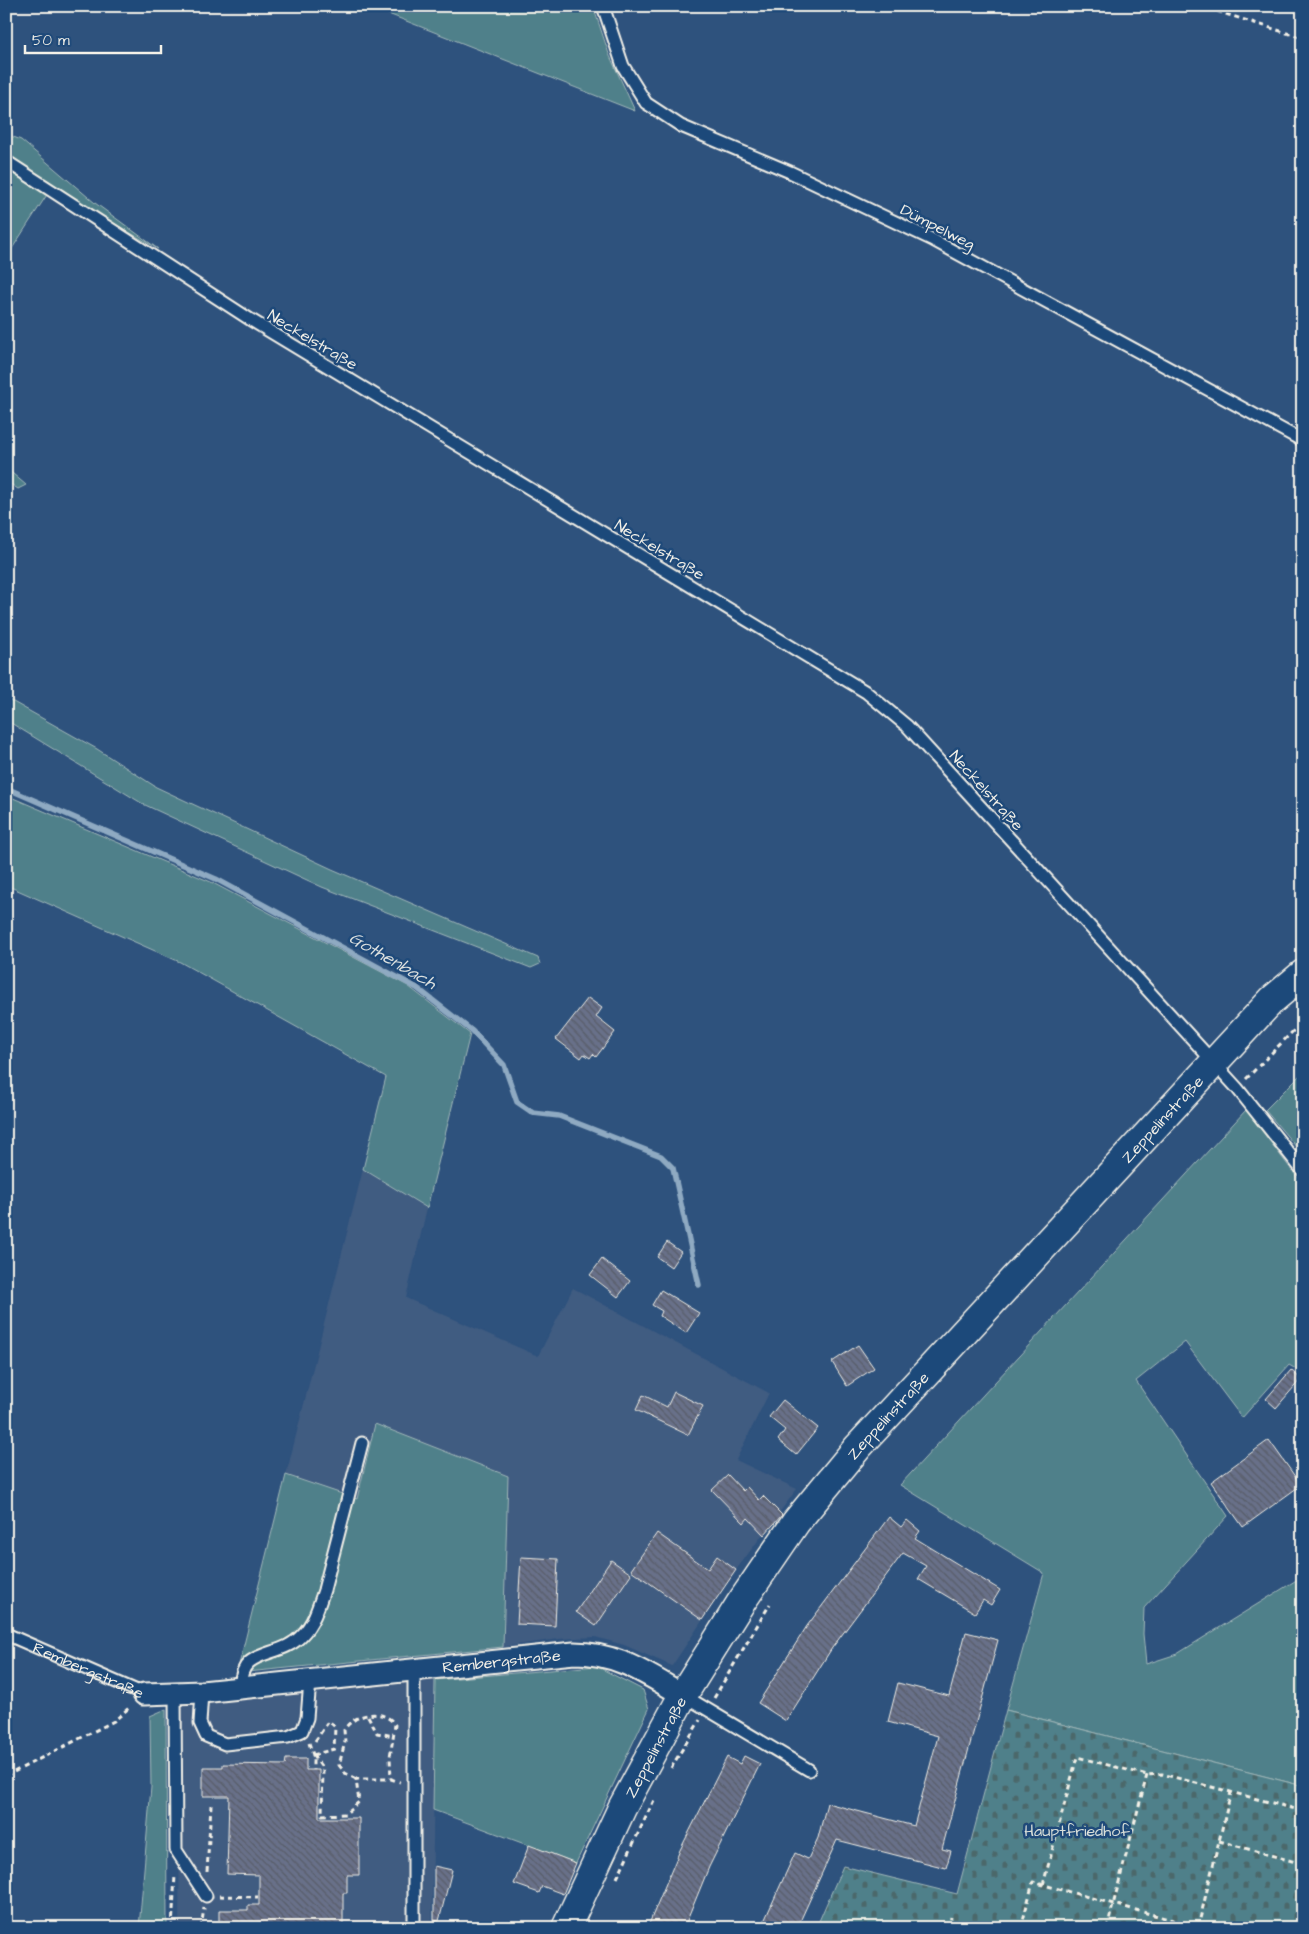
<svg xmlns="http://www.w3.org/2000/svg" width="1309" height="1934" viewBox="0 0 1309 1934" font-family="'Architects Daughter',sans-serif">
<style>
.built{fill:#3f5b81}
.green{fill:#4f808a;stroke:#a2b8b9}
.cemetery{fill:url(#cemetery-stones);stroke:#a2b8b9}
.lines{fill:none;stroke-linecap:round;stroke-linejoin:round}
.stream{stroke:#8faac2;stroke-width:5.5}
.building{fill:url(#building-back-hatch);stroke:#f4f1e8}
.service-casing{stroke:#f4f1e8;stroke-width:15}
.minor-casing{stroke:#f4f1e8;stroke-width:25}
.secondary-casing{stroke:#f4f1e8;stroke-width:31}
.path{stroke:#f4f1e8;stroke-width:3;stroke-dasharray:5 4;stroke-linecap:butt}
.service{stroke:#1f4a7a;stroke-width:11}
.minor{stroke:#1f4a7a;stroke-width:21}
.secondary{stroke:#1f4a7a;stroke-width:28}
.labels{text-anchor:middle;stroke-width:5;stroke-linejoin:round;paint-order:stroke}
.street-label{font-size:16px;fill:#f4f1e8;stroke:#1f4a7a}
.park-label{font-size:16px;fill:#dbe0da;stroke:#1f4a7a}
.water-label{font-size:18px;font-style:italic;fill:#dbdfde;stroke:#1f4a7a}
</style>
<defs>
<pattern id="cemetery-stones" width="16" height="16" patternUnits="userSpaceOnUse" patternTransform="scale(1.25)"><rect width="16" height="16" fill="#4f808a"/><path d="M2 7V4a2 2 0 0 1 4 0v3zM10 15v-3a2 2 0 0 1 4 0v3z" fill="#4c676b"/></pattern>
<pattern id="building-back-hatch" width="6" height="6" patternUnits="userSpaceOnUse" patternTransform="scale(1.25)"><rect width="6" height="6" fill="#687089"/><path d="M-1 5l2 2M0 0l6 6M5-1l2 2" fill="none" stroke="#585c68"/></pattern>
</defs>
<rect width="100%" height="100%" fill="#2e527d"/>
<filter id="ink" filterUnits="userSpaceOnUse"><feTurbulence type="fractalNoise" baseFrequency=".02" numOctaves="2"/><feDisplacementMap in="SourceGraphic" scale="10" xChannelSelector="R" yChannelSelector="G"/><feConvolveMatrix kernelMatrix="1 2 1 2 8 2 1 2 1" color-interpolation-filters="sRGB"/></filter>
<g filter="url(#ink)">
<g class="built">
<polygon points="363,1169 427,1208 406,1298 538,1356 573,1288 769,1393 736,1460 797,1489 736,1570 672,1666 624,1645 595,1637 559,1639 503,1647 508,1476 375,1425 357,1499 286,1475"/>
<polygon points="435,1675 432,1928 179,1928 181,1700"/>
</g>
<g class="green">
<polygon points="368,6 593,6 609,54 635,111"/>
<polygon points="6,134 21,140 95,203 158,249 52,187 6,258"/>
<polygon points="6,468 26,485 18,489 6,481"/>
<polygon points="6,698 97,749 156,787 332,869 538,958 540,964 531,968 322,887 143,804 6,720"/>
<polygon points="6,795 211,882 408,986 470,1034 427,1208 363,1169 386,1077 180,962 6,885"/>
<polygon points="1303,1072 1303,1155 1265,1110"/>
<polygon points="1246,1110 1303,1185 1303,1373 1289,1365 1242,1418 1185,1342 1136,1381 1228,1516 1144,1608 1143,1634 1146,1664 1177,1654 1303,1576 1303,1786 1006,1710 1044,1573 900,1485"/>
<polygon points="375,1424 508,1476 503,1647 237,1673 286,1475 357,1499"/>
<polygon points="596,1666 643,1690 649,1709 576,1863 433,1810 435,1680"/>
<polygon points="166,1709 167,1928 139,1928 151,1787 150,1716"/>
</g>
<polygon class="cemetery" points="1006,1710 1303,1786 1303,1928 816,1928 843,1866 957,1894"/>
<g class="lines">
<polyline class="stream" points="6,788 216,879 417,988 472,1031 504,1065 517,1102 533,1113 559,1116 661,1156 673,1168 699,1285"/>
</g>
<g class="building">
<polygon points="588,998 602,1008 596,1017 615,1032 596,1057 593,1054 590,1058 584,1054 581,1058 556,1039"/>
<polygon points="667,1242 681,1252 671,1267 657,1257"/>
<polygon points="602,1259 630,1281 618,1297 590,1275"/>
<polygon points="661,1290 699,1313 686,1333 660,1316 662,1311 652,1305"/>
<polygon points="858,1345 874,1368 847,1386 832,1362"/>
<polygon points="1291,1370 1301,1379 1276,1408 1266,1399"/>
<polygon points="674,1392 703,1406 688,1435 636,1410 643,1395 667,1407"/>
<polygon points="783,1400 818,1428 796,1455 778,1440 785,1430 769,1417"/>
<polygon points="1269,1440 1301,1485 1243,1527 1211,1482"/>
<polygon points="728,1475 743,1491 747,1487 759,1500 763,1496 782,1515 764,1535 748,1518 744,1523 712,1490"/>
<polygon points="889,1517 901,1527 907,1520 920,1531 915,1538 1000,1590 991,1605 983,1600 975,1613 918,1579 926,1566 903,1553 832,1648 786,1721 758,1703 807,1626"/>
<polygon points="657,1533 708,1569 717,1556 736,1570 702,1620 631,1570"/>
<polygon points="521,1557 558,1559 555,1626 517,1624"/>
<polygon points="611,1560 631,1574 596,1626 576,1612"/>
<polygon points="966,1632 998,1640 942,1849 951,1851 946,1868 837,1840 797,1928 761,1928 795,1853 808,1859 818,1838 827,1803 914,1826 938,1736 888,1722 898,1683 949,1696"/>
<polygon points="744,1756 760,1764 709,1867 684,1928 659,1928 649,1924 680,1850 727,1757 740,1764"/>
<polygon points="286,1759 306,1759 306,1770 319,1770 319,1818 359,1818 359,1875 347,1875 347,1893 343,1893 343,1928 219,1928 219,1910 248,1910 248,1905 259,1905 259,1875 227,1874 229,1796 203,1796 203,1767 223,1767 223,1764 285,1765"/>
<polygon points="529,1845 576,1863 563,1894 542,1886 539,1893 514,1884"/>
<polygon points="434,1866 452,1870 439,1921 434,1920"/>
</g>
<g class="lines">
<g class="service-casing">
<g id="service">
<polyline points="603,6 623,66 646,103 681,126 790,172 931,239 1303,441"/>
<polyline points="6,161 251,320 866,692 907,726 1237,1088 1303,1171"/>
<path id="s1" d="M6,1634L144,1694"/>
<path d="M241,1688C238,1646 280,1660 302,1635C314,1623 319,1605 324,1590L362,1443"/>
<polyline points="175,1692 176,1850 206,1896"/>
<polyline points="202,1692 200,1723 206,1736 225,1744 288,1737 302,1731 307,1718 310,1681"/>
<polyline points="683,1695 809,1770"/>
<polyline points="414,1924 414,1671"/>
</g>
</g>
<g class="minor-casing">
<g id="minor">
<path id="s2" d="M144,1694L202,1692L574,1653C618,1653 646,1674 683,1695"/>
</g>
</g>
<g class="secondary-casing">
<g id="secondary">
<path id="s3" d="M566,1928L622,1808L683,1695L740,1604L796,1522L858,1447L1272,1000L1303,974"/>
</g>
</g>
<g class="path">
<polyline points="1200,6 1303,38"/>
<polyline points="1246,1079 1303,1021"/>
<polyline points="714,1698 770,1604"/>
<polyline points="368,1716 377,1733 394,1736"/>
<polyline points="309,1743 313,1755 313,1770"/>
<polyline points="313,1755 323,1769 322,1815 345,1814 359,1802 356,1779 391,1779 400,1782"/>
<polyline points="313,1755 334,1749 335,1727 329,1721 315,1741"/>
<polyline points="671,1768 700,1720"/>
<polyline points="6,1776 114,1721 130,1707"/>
<path d="M356,1779L345,1773L339,1765L345,1742L344,1730C353,1714 384,1707 395,1725L390,1757L391,1779"/>
<polyline points="1219,1841 1303,1864"/>
<polyline points="207,1872 211,1805"/>
<polyline points="617,1878 655,1798"/>
<polyline points="1043,1885 1077,1757 1147,1775 1162,1774 1303,1811"/>
<polyline points="219,1896 258,1897"/>
<polyline points="1198,1927 1231,1792"/>
<polyline points="172,1928 175,1875"/>
<polyline points="201,1928 204,1908"/>
<polyline points="949,1928 951,1917"/>
<polyline points="1021,1928 1033,1882 1198,1927"/>
<polyline points="1107,1928 1147,1775"/>
</g>
<use href="#service" class="service"/>
<use href="#minor" class="minor"/>
<use href="#secondary" class="secondary"/>
</g>
</g>
<g class="labels">
<g class="street-label">
<text transform="translate(938 226) rotate(27)" y="6">Dümpelweg</text>
<text transform="translate(313 339) rotate(31)" y="6">Neckelstraße</text>
<text transform="translate(660 549) rotate(31)" y="6">Neckelstraße</text>
<text transform="translate(987 790) rotate(48)" y="6">Neckelstraße</text>
<text dy="6" stroke="none"><textPath href="#s3" startOffset="1012">Zeppelinstraße</textPath></text>
<text dy="6" stroke="none"><textPath href="#s3" startOffset="608">Zeppelinstraße</textPath></text>
<text dy="6" stroke="none"><textPath href="#s2" startOffset="359">Rembergstraße</textPath></text>
<text dy="6" stroke="none"><textPath href="#s1" startOffset="90">Rembergstraße</textPath></text>
<text dy="6" stroke="none"><textPath href="#s3" startOffset="202">Zeppelinstraße</textPath></text>
</g>
<g class="park-label">
<text x="1077" y="1836">Hauptfriedhof</text>
</g>
<g class="water-label">
<text transform="translate(393 960) rotate(30)" y="6">Gothenbach</text>
</g>
</g>
<rect width="1309" height="1934" fill="none" stroke="#1f4a7a" stroke-width="25"/>
<rect x="12" y="12" width="1284" height="1909" fill="none" stroke="#f4f1e8" stroke-width="2" filter="url(#ink)"/>
<path d="M25 45v8h136v-8" fill="none" stroke="#f4f1e8" stroke-width="2.5"/>
<text x="32" y="45" font-size="15" fill="#f4f1e8" stroke="#1f4a7a" stroke-width="4" paint-order="stroke">50 m</text>
</svg>
